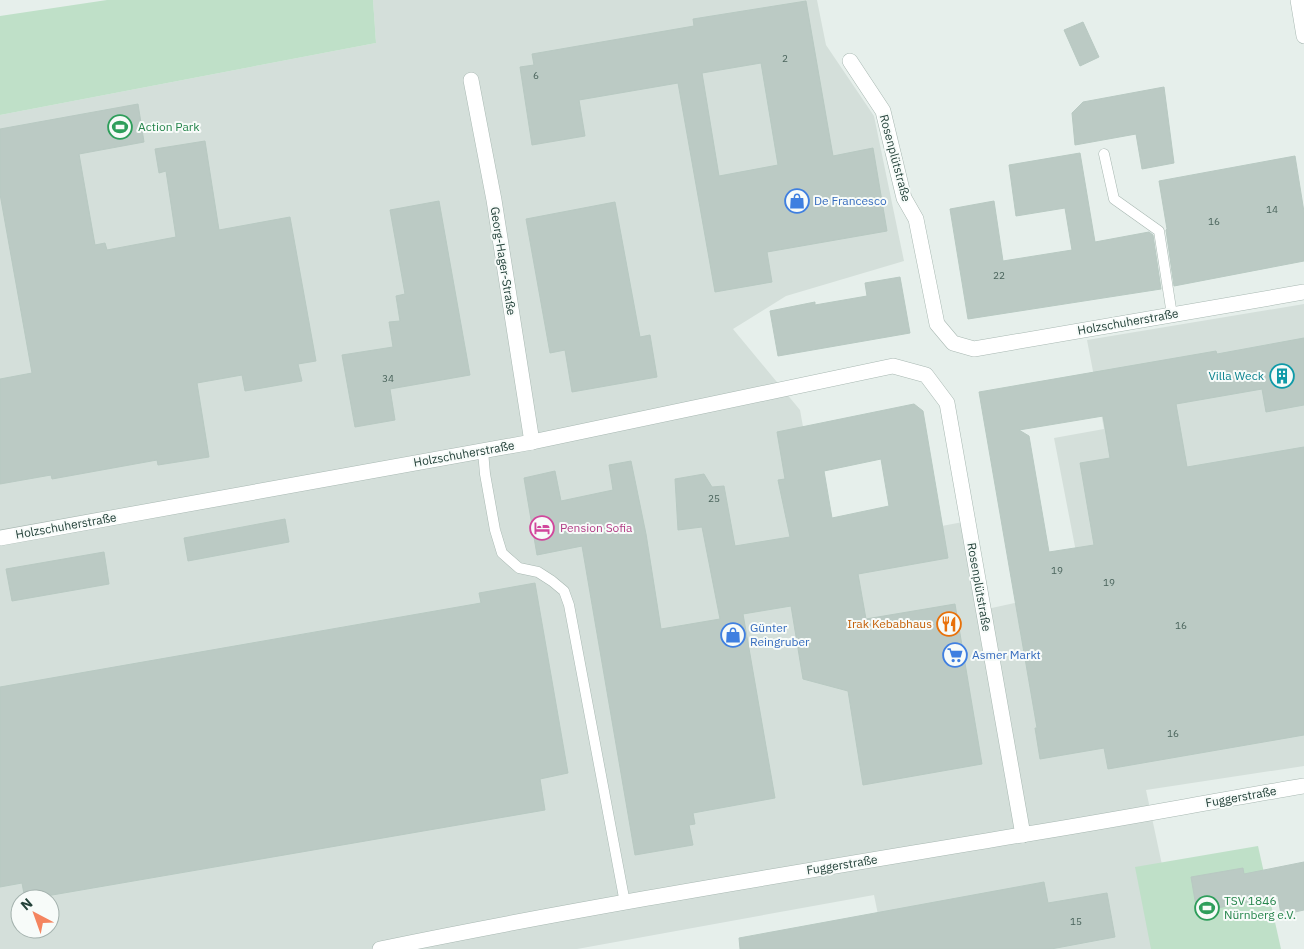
<svg xmlns="http://www.w3.org/2000/svg" width="1304" height="949" viewBox="0 0 1304 949" font-family="'IBM Plex Sans',sans-serif">
<style>
.built{fill:#d4dfda;fill-rule:evenodd}
.green{fill:#bfe0c8}
.building{fill:#bbcac4;stroke:#b8c9c2;fill-rule:evenodd}
.lines{fill:none;stroke-linecap:round;stroke-linejoin:round}
.service-casing{stroke:#a8b8b2;stroke-width:11}
.minor-casing{stroke:#a8b8b2;stroke-width:16}
.tertiary-casing{stroke:#a8b8b2;stroke-width:16}
.service{stroke:#fff;stroke-width:10}
.minor{stroke:#fff;stroke-width:15}
.tertiary{stroke:#fff;stroke-width:15}
.labels{text-anchor:middle;stroke-width:4;stroke-linejoin:round;paint-order:stroke}
.number-label{font-size:10px;fill:#4a645c}
.leisure-label{font-size:12px;fill:#27864d;stroke:#f7fbf9;text-anchor:start}
.street-label{font-size:12px;fill:#24423a;stroke:#f7fbf9}
.shop-label{font-size:12px;fill:#366cbe;stroke:#f7fbf9;text-anchor:start}
.culture-label{font-size:12px;fill:#0d838f;stroke:#f7fbf9;text-anchor:end}
.hotel-label{font-size:12px;fill:#b23c85;stroke:#f7fbf9;text-anchor:start}
.food-label{font-size:12px;fill:#c56008;stroke:#f7fbf9;text-anchor:end}
</style>
<rect width="100%" height="100%" fill="#e6efeb"/>
<path class="built" d="M373,0H817L826,45L874,116L904,261L786,296L733,329L800,410L825,548L963,522L978,611L1083,588L1054,438L1104,429L1087,340L1304,304V766L1146,790L1180,949H885L874,895L577,949H0V115L376,43ZM20,899H50V929H20Z"/>
<g class="green">
<polygon points="107,0 373,0 376,43 0,115 0,16"/>
<polygon points="1258,846 1281,949 1151,949 1135,867"/>
</g>
<g class="building">
<path d="M806,1L833,156L873,148L887,231L767,252L772,282L715,292L678,83L579,100L585,136L532,145L520,67L534,65L532,54L694,26L693,19ZM761,63L778,165L719,176L702,73Z"/>
<polygon points="1083,22 1099,57 1080,66 1064,30"/>
<polygon points="1164,87 1174,163 1142,169 1136,134 1075,145 1072,113 1083,102"/>
<polygon points="138,104 144,142 79,154 95,245 105,243 107,250 176,237 166,171 159,173 155,149 205,141 219,230 290,217 316,361 298,364 302,381 245,391 242,375 197,383 209,457 158,465 157,460 52,479 51,475 0,484 0,379 32,373 0,194 0,129"/>
<polygon points="1080,153 1095,242 1149,232 1153,235 1161,289 968,319 950,209 994,201 1003,261 1072,250 1065,208 1016,216 1009,165"/>
<polygon points="1295,156 1304,212 1304,261 1174,286 1166,230 1167,229 1159,181"/>
<polygon points="439,201 470,375 390,389 395,420 355,427 342,355 393,347 389,322 400,321 396,296 405,294 390,210"/>
<polygon points="615,202 640,337 650,335 657,377 572,392 565,350 550,353 526,219"/>
<polygon points="900,277 910,333 778,356 770,311 815,302 815,305 867,296 865,283"/>
<path d="M1304,338V405L1266,412L1262,389L1176,404L1187,467L1304,447V735L1108,769L1104,748L1040,759L1035,728H1037L979,392L1216,351L1217,354ZM1103,416L1110,458L1080,463L1094,545L1049,552L1029,436L1019,430Z"/>
<path d="M914,404L923,411L948,558L858,574L866,619L955,604L982,764L863,785L848,691L803,679L791,606L743,614L775,798L693,813L695,824L689,825L693,845L635,855L582,546L537,555L524,478L555,471L561,501L613,490L609,465L631,461L646,534L661,629L720,619L702,527L678,530L675,479L704,474L712,487L724,486L735,546L790,537L778,480L785,479L777,432ZM881,459L889,506L832,518L824,471Z"/>
<polygon points="285,519 289,542 188,561 184,538"/>
<polygon points="104,552 109,584 12,601 6,569"/>
<polygon points="535,583 568,773 540,779 545,810 29,899 25,899 22,883 0,887 0,687 481,603 479,593"/>
<polygon points="1304,862 1304,910 1281,915 1278,896 1197,912 1191,877 1243,868 1244,874"/>
<polygon points="1044,882 1048,903 1107,893 1115,937 1051,949 740,949 739,938"/>
</g>
<g class="lines">
<g class="service-casing">
<g id="service">
<polyline points="1104,154 1114,199 1159,231 1172,315"/>
<polyline points="483,451 485,474 495,530 502,553 519,568 538,572 552,581 564,591 569,605 625,903"/>
</g>
</g>
<g class="minor-casing">
<g id="minor">
<polyline points="1298,0 1304,36"/>
<polyline points="850,61 883,111 904,198 916,219 937,324 953,343 974,349 1304,292"/>
<polyline points="471,80 494,200 532,442"/>
<polyline points="0,538 532,442 893,366 926,375 947,403 1023,835"/>
</g>
</g>
<g class="tertiary-casing">
<path id="tertiary" d="M380,949C593,905 807,871 1021,835C1115,820 1209,802 1304,786"/>
</g>
<use href="#service" class="service"/>
<use href="#minor" class="minor"/>
<use href="#tertiary" class="tertiary"/>
</g>
<defs>
<g id="stadium-ring" transform="scale(1.25)"><circle r="9.5" fill="#f7fbf9" stroke="#2e9e5b" stroke-width="1.5"/><path d="M0-5a6.5 5 0 1 0 0 10a6.5 5 0 1 0 0-10ZM-3.5-1.8h7v3.6h-7Z" fill="#2e9e5b"/></g>
<g id="shop-ring" transform="scale(1.25)"><circle r="9.5" fill="#f7fbf9" stroke="#3f7fe0" stroke-width="1.5"/><path d="M-5-2.5h2.3a2.7 3.5 0 0 1 5.4 0H5L5.5 6h-11ZM-1.5-2.5h3a1.5 2.3 0 0 0-3 0Z" fill="#3f7fe0"/></g>
<g id="building-ring" transform="scale(1.25)"><circle r="9.5" fill="#f7fbf9" stroke="#0f9aa8" stroke-width="1.5"/><path d="M-4-6H4V6H1V3H-1V6H-4ZM-2.5-4.3h1.7v1.8h-1.7ZM.8-4.3h1.7v1.8H.8ZM-2.5-1h1.7V.8h-1.7ZM.8-1h1.7V.8H.8Z" fill="#0f9aa8"/></g>
<g id="hotel-ring" transform="scale(1.25)"><circle r="9.5" fill="#f7fbf9" stroke="#d1479c" stroke-width="1.5"/><path d="M-6-4.5h1.5V1H6V5H4.5V3h-9V5H-6ZM-4 0a1.8 1.8 0 1 1 3.6 0ZM.5 0V-2.5h3Q6-2.5 6 0Z" fill="#d1479c"/></g>
<g id="restaurant-ring" transform="scale(1.25)"><circle r="9.5" fill="#f7fbf9" stroke="#e8710a" stroke-width="1.5"/><path d="M-5-6h1v4h1v-4h1v4h1v-4h1v5L-1.5 .5V6h-2V.5L-5-1ZM5-6V6H3V1.5H1.5Q1.5-4 5-6Z" fill="#e8710a"/></g>
<g id="supermarket-ring" transform="scale(1.25)"><circle r="9.5" fill="#f7fbf9" stroke="#3f7fe0" stroke-width="1.5"/><path d="M-6-5.5h2.5l.6 2H6L4.5 2H-2.5L-4.4-4H-6ZM-1.5 3.2a1.3 1.3 0 1 0 .1 0ZM3 3.2a1.3 1.3 0 1 0 .1 0Z" fill="#3f7fe0"/></g>
</defs>
<g fill-rule="evenodd">
<use href="#stadium-ring" x="120" y="127"/>
<use href="#shop-ring" x="797" y="201"/>
<use href="#building-ring" x="1282" y="376"/>
<use href="#hotel-ring" x="542" y="528"/>
<use href="#restaurant-ring" x="949" y="624"/>
<use href="#shop-ring" x="733" y="635"/>
<use href="#supermarket-ring" x="955" y="655"/>
<use href="#stadium-ring" x="1207" y="908"/>
</g>
<g class="labels">
<g class="number-label">
<text x="785" y="62">2</text>
<text x="536" y="79">6</text>
<text x="1272" y="213">14</text>
<text x="1214" y="225">16</text>
<text x="999" y="279">22</text>
<text x="388" y="382">34</text>
<text x="714" y="502">25</text>
<text x="1057" y="574">19</text>
<text x="1109" y="586">19</text>
<text x="1181" y="629">16</text>
<text x="1173" y="737">16</text>
<text x="1076" y="925">15</text>
</g>
<g class="leisure-label">
<text x="138" y="131">Action Park</text>
<text x="1224" y="905">TSV 1846<tspan x="1224" dy="14">Nürnberg e.V.</tspan></text>
</g>
<g class="street-label">
<text transform="translate(895 158) rotate(75)" y="4">Rosenplütstraße</text>
<text transform="translate(503 261) rotate(81)" y="4">Georg-Hager-Straße</text>
<text transform="translate(1128 322) rotate(-10)" y="4">Holzschuherstraße</text>
<text transform="translate(464 454) rotate(-10)" y="4">Holzschuherstraße</text>
<text transform="translate(66 526) rotate(-10)" y="4">Holzschuherstraße</text>
<text transform="translate(979 587) rotate(80)" y="4">Rosenplütstraße</text>
<text transform="translate(1241 797) rotate(-10)" y="4">Fuggerstraße</text>
<text transform="translate(842 865) rotate(-9)" y="4">Fuggerstraße</text>
</g>
<g class="shop-label">
<text x="814" y="205">De Francesco</text>
<text x="750" y="632">Günter<tspan x="750" dy="14">Reingruber</tspan></text>
<text x="972" y="659">Asmer Markt</text>
</g>
<g class="culture-label">
<text x="1264" y="380">Villa Weck</text>
</g>
<g class="hotel-label">
<text x="560" y="532">Pension Sofia</text>
</g>
<g class="food-label">
<text x="932" y="628">Irak Kebabhaus</text>
</g>
</g>
<g transform="translate(35 914) rotate(319)"><circle r="24" fill="#f7fbf9" stroke="#a3b1ad"/>
<path d="M0-4L9 19L0 12L-9 19Z" fill="#f4845f"/>
<text y="-8" font-size="14" font-weight="bold" text-anchor="middle" fill="#24423a">N</text>
</g>
</svg>
